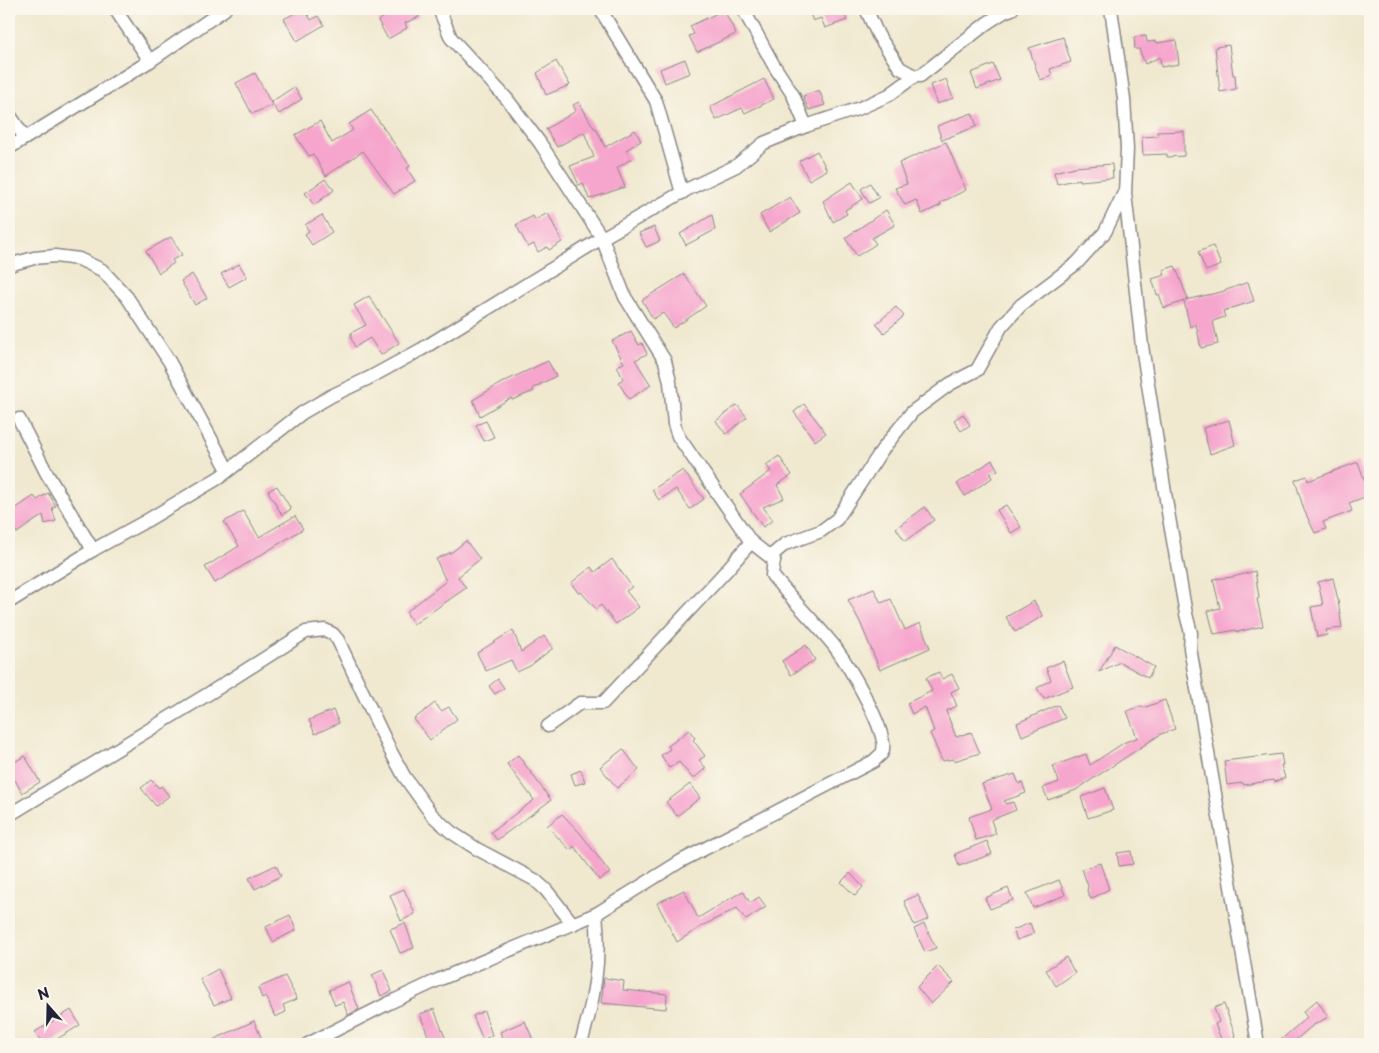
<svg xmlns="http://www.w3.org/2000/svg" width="1379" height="1053" viewBox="0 0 1379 1053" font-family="'Playpen Sans',sans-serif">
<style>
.building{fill:#f6a6cd}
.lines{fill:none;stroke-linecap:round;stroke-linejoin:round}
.minor-casing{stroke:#898686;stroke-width:15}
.minor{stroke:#fff;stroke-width:12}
</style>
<rect width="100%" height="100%" fill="#fbf7ec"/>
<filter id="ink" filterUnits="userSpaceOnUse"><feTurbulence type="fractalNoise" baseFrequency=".02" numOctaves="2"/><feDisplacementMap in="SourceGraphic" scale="10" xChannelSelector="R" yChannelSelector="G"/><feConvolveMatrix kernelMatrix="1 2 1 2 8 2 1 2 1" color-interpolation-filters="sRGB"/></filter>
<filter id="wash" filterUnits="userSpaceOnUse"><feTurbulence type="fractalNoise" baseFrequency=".0096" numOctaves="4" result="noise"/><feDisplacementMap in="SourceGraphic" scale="20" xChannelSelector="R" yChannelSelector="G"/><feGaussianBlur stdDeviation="1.12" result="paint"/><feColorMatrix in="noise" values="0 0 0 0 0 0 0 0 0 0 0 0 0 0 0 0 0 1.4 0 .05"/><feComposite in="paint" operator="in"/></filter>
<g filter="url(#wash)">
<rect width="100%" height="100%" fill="#f0e9d0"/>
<g id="blocks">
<g class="building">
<polygon points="302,9 305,9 311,20 318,16 324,25 297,41 284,19"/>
<polygon points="377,9 416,9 419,17 405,23 407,28 388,39 378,21 382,18"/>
<polygon points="808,9 843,9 847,20 825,28 821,18 813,21"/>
<polygon points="724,10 736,34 697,52 689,36 694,34 690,26"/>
<polygon points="1146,36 1147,42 1157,41 1157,43 1176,40 1179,64 1161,67 1160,57 1145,64 1139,49 1135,49 1134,37"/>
<polygon points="1063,37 1071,62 1050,69 1052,76 1040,80 1029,48"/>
<polygon points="1229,45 1233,75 1235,75 1236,89 1220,92 1215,47"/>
<polygon points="685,59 690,73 665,83 660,69"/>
<polygon points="556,61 570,85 546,95 537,73"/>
<polygon points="993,64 1000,80 977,89 971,73"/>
<polygon points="255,73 272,105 252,114 236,83"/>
<polygon points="764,79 774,99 745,113 742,108 716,120 710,107"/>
<polygon points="946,79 953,98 937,104 930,85"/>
<polygon points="294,87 302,99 279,114 271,102"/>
<polygon points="819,90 825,105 809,110 803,96"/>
<polygon points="579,102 594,128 596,128 605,147 635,130 641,141 626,150 631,159 617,168 625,187 589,199 583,183 579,185 570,166 594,157 584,132 557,147 546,129 576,111 573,105"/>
<polygon points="371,110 410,166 407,168 415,181 394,194 363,151 326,176 313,154 309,156 295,135 320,121 332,143 353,130 349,124"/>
<polygon points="972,113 977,126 942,140 937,126"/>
<polygon points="1184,131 1184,156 1167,157 1167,154 1143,155 1142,137 1158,136 1157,132"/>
<polygon points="946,142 966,190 940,203 941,205 922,214 916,200 905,205 895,188 907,184 899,163"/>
<polygon points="817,151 827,170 809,180 799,161"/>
<polygon points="1112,164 1113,178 1080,181 1080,179 1057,184 1054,172 1075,167"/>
<polygon points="325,179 334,190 314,205 305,193"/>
<polygon points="852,182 863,199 845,210 847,214 833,222 823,201"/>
<polygon points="870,183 879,198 869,203 861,189"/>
<polygon points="790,197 800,213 769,232 760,215"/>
<polygon points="886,210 895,225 872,238 876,244 857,256 845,238"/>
<polygon points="548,213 562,242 549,250 547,247 538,252 534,244 528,247 516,225 533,216 535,220"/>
<polygon points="322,215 332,232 312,245 305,234 309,231 305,225"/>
<polygon points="712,215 715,230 686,245 680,234"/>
<polygon points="654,227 660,241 646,247 639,233"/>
<polygon points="171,237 182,255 172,260 174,263 159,273 146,251"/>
<polygon points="1213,246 1221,265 1206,271 1198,252"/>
<polygon points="239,264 247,277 229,287 221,274"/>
<polygon points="1175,266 1188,299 1185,300 1221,292 1248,282 1254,301 1223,311 1225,317 1213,321 1218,344 1201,348 1196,324 1190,327 1184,301 1164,308 1159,294 1157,295 1152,279 1165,275 1163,270"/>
<polygon points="192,274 207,298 195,305 181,281"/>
<polygon points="684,274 706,306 674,328 663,313 653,319 642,300"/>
<polygon points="369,296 399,343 381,355 370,338 355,347 351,338 351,333 366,325 354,305"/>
<polygon points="896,307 904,316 884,333 876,324"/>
<polygon points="631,331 639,345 642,343 647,354 635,360 651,385 629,399 618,382 623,379 617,366 624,363 612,341"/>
<polygon points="548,361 556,376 533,388 534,391 512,400 511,398 480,416 473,400 501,383"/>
<polygon points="804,404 826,433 815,441 794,412"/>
<polygon points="737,405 747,417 726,434 716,421"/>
<polygon points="963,414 970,425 961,431 954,420"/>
<polygon points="1229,420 1235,445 1210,454 1203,428"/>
<polygon points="486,421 494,437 484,441 476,425"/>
<polygon points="779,456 792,475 777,485 784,498 763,507 773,520 763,527 740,494 771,471 766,465"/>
<polygon points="992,460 998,470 990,474 992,478 965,496 957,484"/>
<polygon points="1358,462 1370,495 1349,503 1352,511 1323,522 1326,529 1315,533 1304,510 1295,480 1307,476 1308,481"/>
<polygon points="683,470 704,499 690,509 676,489 659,500 652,490"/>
<polygon points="277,486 291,509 282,515 268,491"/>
<polygon points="48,493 56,506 52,508 56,521 45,524 43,515 17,533 9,521 9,513 34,496 37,500"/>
<polygon points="1006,505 1021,527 1011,533 997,510"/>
<polygon points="925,507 934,520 905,541 896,528"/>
<polygon points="243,511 259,537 295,516 303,529 215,583 205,567 239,546 224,522"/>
<polygon points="466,541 480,559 458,577 466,588 414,624 406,612 446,581 436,559 452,552"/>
<polygon points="612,559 632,587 626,591 639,607 616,624 601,605 596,609 581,592 579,594 571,583 591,567 595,572"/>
<polygon points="1255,571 1259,598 1257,599 1263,626 1237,632 1236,630 1214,634 1208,611 1220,608 1213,579 1233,577"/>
<polygon points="1333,578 1338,600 1342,628 1326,630 1327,635 1317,637 1311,607 1323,605 1318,582"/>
<polygon points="874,589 881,603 891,599 905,630 920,623 930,648 880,670 860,622 848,600"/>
<polygon points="1034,601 1043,616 1015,632 1006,617"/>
<polygon points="513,630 521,652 544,636 553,648 530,666 517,672 511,660 486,671 477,653"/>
<polygon points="806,645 815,660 791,675 782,661"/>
<polygon points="1115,645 1154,667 1148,678 1120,662 1099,672"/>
<polygon points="1063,661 1073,687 1044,699 1037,688 1051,680 1046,668"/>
<polygon points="939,672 942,679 952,674 959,688 951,692 957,706 946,711 956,737 971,732 980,753 954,761 953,759 942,761 930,733 934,731 925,707 912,714 907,703 932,691 926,678"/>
<polygon points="498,679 504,688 495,694 489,686"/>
<polygon points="1165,700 1175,729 1161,734 1076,790 1048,800 1043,788 1059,782 1053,766 1086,754 1090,765 1125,742 1137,738 1127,711 1142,706 1143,708"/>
<polygon points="435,703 441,711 449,707 457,719 430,740 414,719"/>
<polygon points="1058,705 1065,718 1022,736 1017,723"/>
<polygon points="333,710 339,723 315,734 309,720"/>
<polygon points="689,730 695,738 693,740 705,756 699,760 706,768 693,779 679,762 669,768 661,755 670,749 668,746"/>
<polygon points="623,749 639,770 617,788 600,767"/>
<polygon points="1281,754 1283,765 1281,765 1285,778 1274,782 1273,780 1244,785 1243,783 1227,785 1224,761"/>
<polygon points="518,755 551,800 497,840 491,832 534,800 507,764"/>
<polygon points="25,756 40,782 22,793 9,769 9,765"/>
<polygon points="581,770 585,782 575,785 571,774"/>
<polygon points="1015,774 1019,784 1022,782 1026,793 1004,801 1006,804 1013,802 1016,810 991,820 996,834 976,840 969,817 992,809 982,784"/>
<polygon points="151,780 159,788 161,786 169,796 156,806 141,788"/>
<polygon points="690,784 700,798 677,816 666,802"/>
<polygon points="1105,788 1113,810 1088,818 1081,797"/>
<polygon points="562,814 581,834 610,873 599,880 574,846 570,850 547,826"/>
<polygon points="987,841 992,854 959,866 955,854"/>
<polygon points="1131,851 1133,864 1119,866 1117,853"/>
<polygon points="1100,863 1109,889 1091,899 1087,891 1088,886 1082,869"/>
<polygon points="276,865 281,876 255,889 249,878"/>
<polygon points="850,873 863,887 855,896 841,882"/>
<polygon points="1059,880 1065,895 1033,908 1027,893"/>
<polygon points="1008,888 1013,900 990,909 985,898"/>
<polygon points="404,889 415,914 401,921 390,895"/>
<polygon points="684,890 698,918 743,891 750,903 759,897 766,907 746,920 737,908 702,926 677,942 657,903"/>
<polygon points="918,895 929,919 914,925 904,901"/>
<polygon points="290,915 296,930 273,942 266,927"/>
<polygon points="405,923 414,948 400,953 390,929"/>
<polygon points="1030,923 1034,934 1017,940 1013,930"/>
<polygon points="924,924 936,948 925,952 914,929"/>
<polygon points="1066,957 1075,973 1056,986 1046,970"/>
<polygon points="938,966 954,982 931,1004 917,987"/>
<polygon points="218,969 231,998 214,1005 200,979"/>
<polygon points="383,970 392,991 381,996 372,975"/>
<polygon points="285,976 297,999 283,1005 286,1012 275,1017 266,996 262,998 258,988"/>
<polygon points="604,978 624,981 623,990 667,994 666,1009 601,1003"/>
<polygon points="348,982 359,1009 348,1015 343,1002 335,1005 329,990"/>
<polygon points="1317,1000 1328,1017 1312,1026 1291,1044 1276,1044 1307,1017 1303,1012"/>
<polygon points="1224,1004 1235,1035 1234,1035 1237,1044 1223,1044 1215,1024 1219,1022 1214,1008"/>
<polygon points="434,1009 446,1040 431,1044 420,1014"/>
<polygon points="71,1010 80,1025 49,1044 43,1044 35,1032"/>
<polygon points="484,1011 492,1035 483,1040 473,1016"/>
<polygon points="254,1021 264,1044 204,1044"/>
<polygon points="525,1021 533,1040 521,1044 504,1044 500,1032"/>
</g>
</g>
</g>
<g filter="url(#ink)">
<use href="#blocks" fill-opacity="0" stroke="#898686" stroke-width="1"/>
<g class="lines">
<g class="minor-casing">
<g id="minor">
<polyline points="115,9 150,61"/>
<polyline points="600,9 656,101 682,193"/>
<polyline points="743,9 773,64 793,95 806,126"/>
<polyline points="866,9 878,35 900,68 915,76"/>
<polyline points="1111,9 1124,99 1127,149 1125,193 1142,346 1168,512 1186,614 1191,633 1190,648 1258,1044"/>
<polyline points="9,114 25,138"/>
<polyline points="9,148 150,61 225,9"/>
<polyline points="9,265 34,258 55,256 79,259 102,270 127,297 169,361 228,470"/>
<polyline points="19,419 47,474 93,550"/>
<polyline points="774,560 771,556 785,544 821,531 837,519 882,450 912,412 950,384 977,370 1001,327 1021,305 1077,263 1105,232 1124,193"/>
<polyline points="9,602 93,550 146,521 220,477 302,413 331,396 369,378 422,349 602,238 688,189 736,166 764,143 806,126 860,108 889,95 915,76 920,76 987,23 1004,12 1012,9"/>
<polyline points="548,726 580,703 603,703 725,572 751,542"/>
<polyline points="9,815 213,691 306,632 325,630 333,634 338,640 390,750 404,776 432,815 451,832 477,849 535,880 546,890 573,924"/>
<path d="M308,1044L389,1003L438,980L596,914L681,861L874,761C876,758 880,756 882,753C892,736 846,662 835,647C815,622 792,600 772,575L774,560L751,542L678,436L674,424L670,382L665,361L625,297L602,238L540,143L507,99L451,38L439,9"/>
<path d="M580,1044C584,1036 585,1027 588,1018C597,983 600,950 596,914"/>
</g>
</g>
<use href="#minor" class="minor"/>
</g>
</g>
<rect width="1379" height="1053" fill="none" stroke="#fbf7ec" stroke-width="30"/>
<g transform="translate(48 1006) rotate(340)" stroke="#fbf7ec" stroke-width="4" paint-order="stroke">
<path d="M0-4L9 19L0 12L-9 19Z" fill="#22223b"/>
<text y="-8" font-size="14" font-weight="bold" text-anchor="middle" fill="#22223b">N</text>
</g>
</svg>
